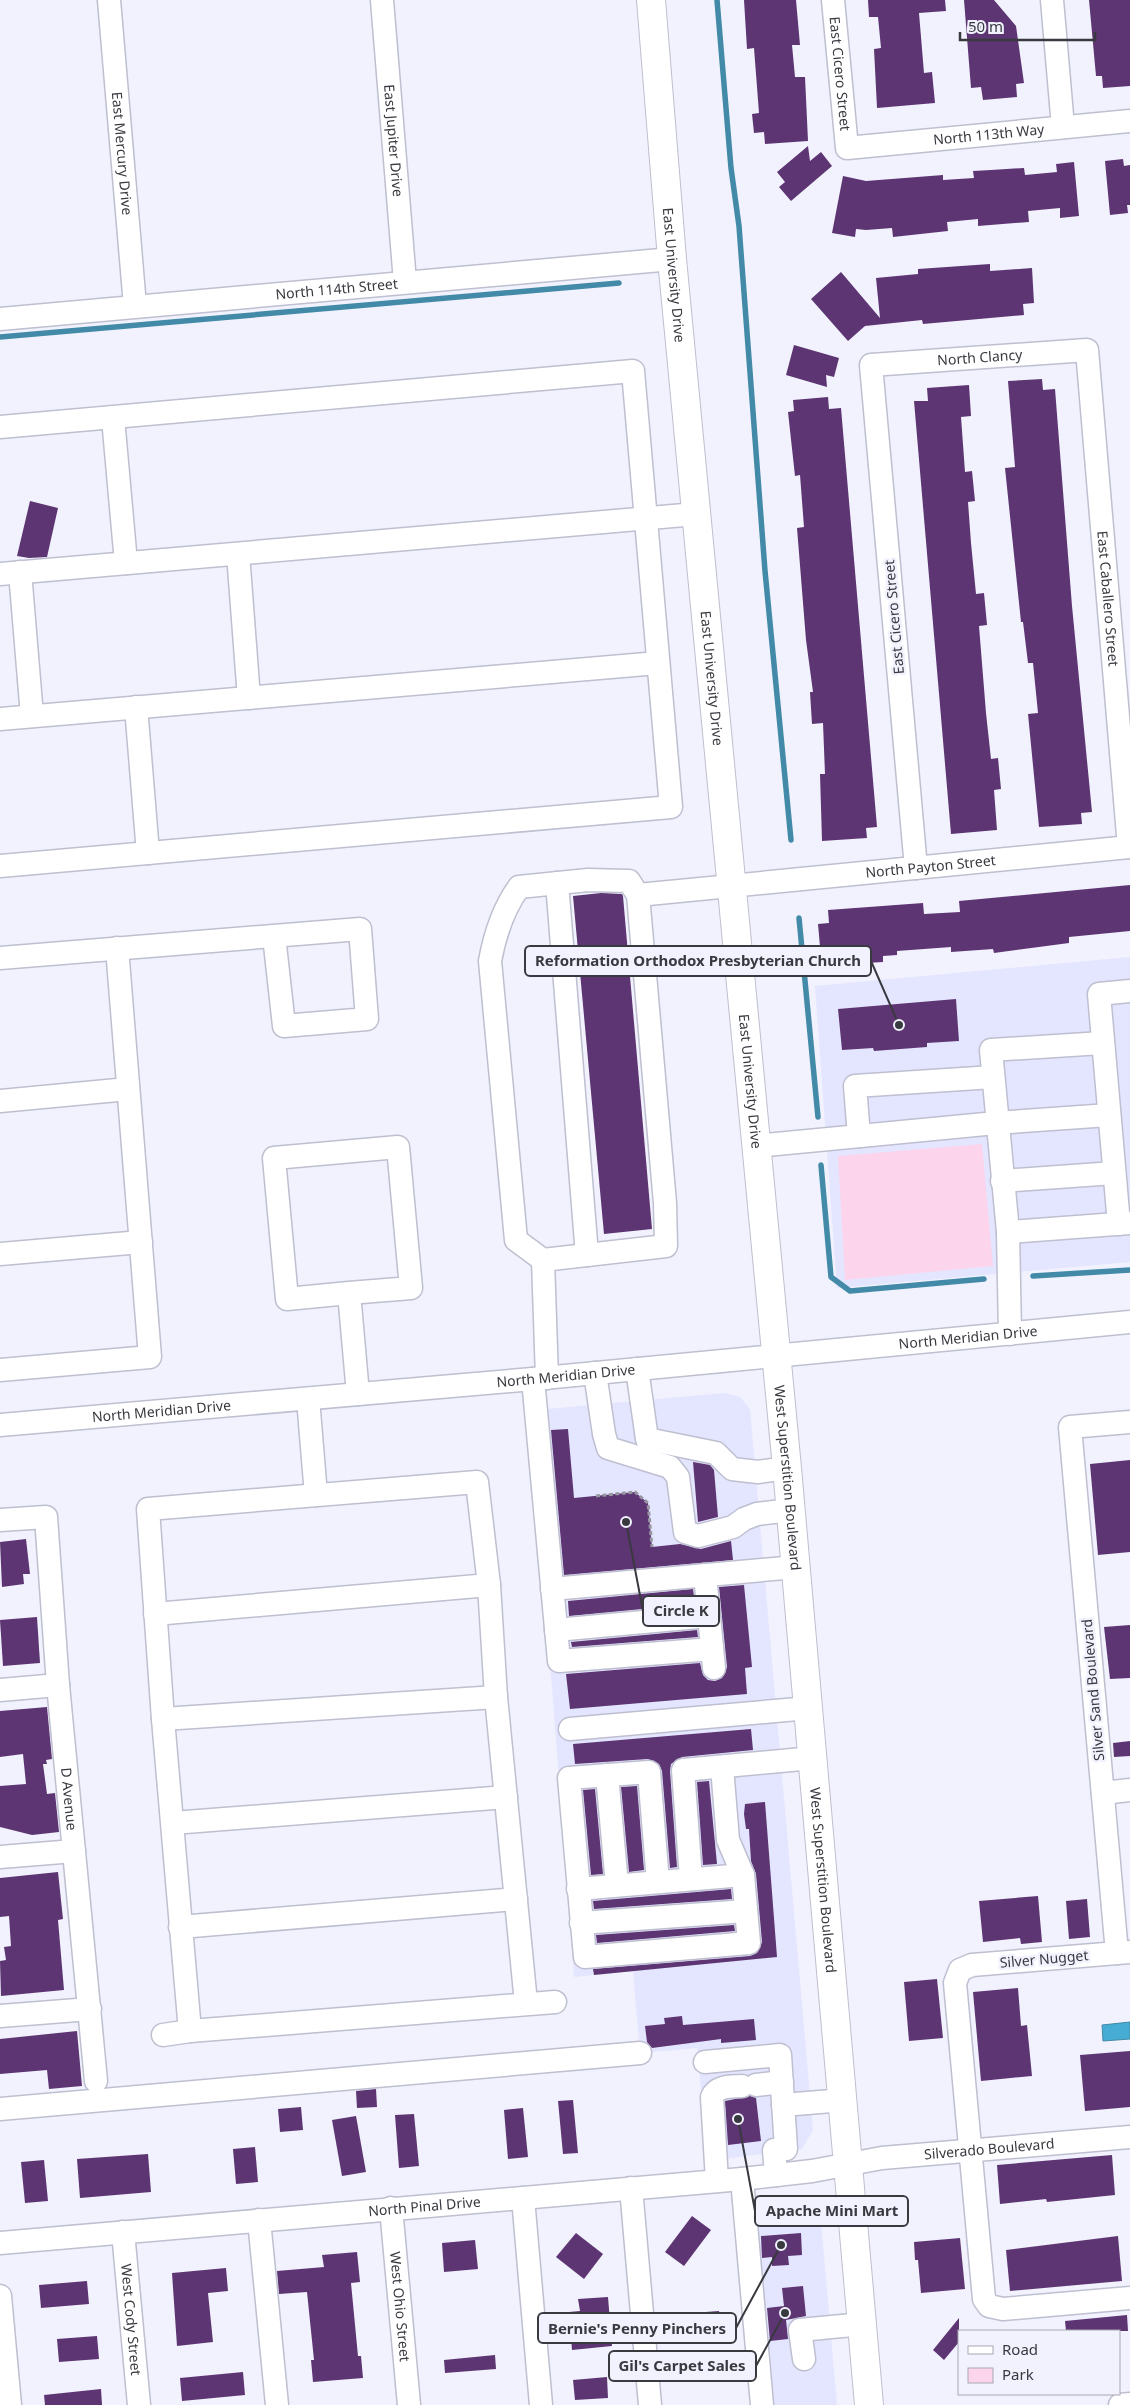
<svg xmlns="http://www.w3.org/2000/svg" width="1130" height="2405" viewBox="0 0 1130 2405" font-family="'Noto Sans',sans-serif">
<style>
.built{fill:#e4e5ff}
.green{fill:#fcd5ed}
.water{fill:#46acd3;stroke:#428aa7}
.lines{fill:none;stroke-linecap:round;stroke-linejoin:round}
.stream{stroke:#428aa7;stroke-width:5.5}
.building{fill:#5e3573}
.minor-casing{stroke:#bebfd0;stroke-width:25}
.major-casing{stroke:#bebfd0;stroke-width:30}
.path{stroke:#9697a0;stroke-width:3;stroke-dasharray:4 2.5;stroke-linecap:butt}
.minor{stroke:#fff;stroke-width:22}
.major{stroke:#fff;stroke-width:28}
.labels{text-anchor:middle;stroke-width:5;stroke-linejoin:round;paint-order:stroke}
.street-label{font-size:14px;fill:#393940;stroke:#f1f2fd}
.leader{fill:none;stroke:#393940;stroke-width:2}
.callout-dot{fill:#393940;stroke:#f1f2fd;stroke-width:2}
.callout{fill:#f1f2fd;stroke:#393940;stroke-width:2}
.callout-label{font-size:15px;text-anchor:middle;font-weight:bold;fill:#393940}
</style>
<rect width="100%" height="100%" fill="#f1f2fd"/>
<g class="built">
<polygon points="1130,957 1130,1262 837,1288 815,986"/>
<polygon points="725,1393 740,1397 750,1409 813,2130 802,2149 708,2161 697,2048 640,2053 633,1971 574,1977 552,1687 525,1411"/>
<polygon points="804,2195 820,2210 837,2405 769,2405 751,2201"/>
</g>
<polygon class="green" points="982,1144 993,1266 845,1280 838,1156"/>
<polygon class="water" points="1130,2022 1130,2039 1103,2041 1102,2025"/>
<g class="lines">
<g class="stream">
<polyline points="717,0 731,168 739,226 765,571 791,840"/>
<polyline points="0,337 619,283"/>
<polyline points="799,918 818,1117"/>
<polyline points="821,1165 831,1277 850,1291 984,1279"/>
<polyline points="1033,1276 1130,1270"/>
</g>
</g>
<g class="building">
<polygon points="744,0 796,0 800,45 792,45 795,77 805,77 808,141 765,144 764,132 754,133 752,114 759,113 754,48 747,49"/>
<polygon points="868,0 945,0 946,11 919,13 924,73 932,72 935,103 877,108 874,49 881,48 878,17 869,17"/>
<polygon points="964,0 994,0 1016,26 1024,83 1016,84 1017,97 983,100 981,87 971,88"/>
<polygon points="1089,0 1130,0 1130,86 1103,88 1102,76 1096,76"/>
<polygon points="808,146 810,161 821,152 832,166 791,201 779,187 785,182 777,172"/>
<polygon points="1123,159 1124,166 1130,165 1130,205 1127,205 1128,213 1110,215 1105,161"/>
<polygon points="1074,162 1079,216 1060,218 1060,208 1028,211 1029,222 978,226 978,219 947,222 948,231 893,237 892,228 866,230 856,229 855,237 832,233 843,176 866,181 943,175 943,180 974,178 973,171 991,170 1024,168 1025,175 1057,172 1056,164"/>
<polygon points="990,264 990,271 1032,268 1034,303 1023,304 1024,315 923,324 922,320 865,326 848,341 811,299 841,272 880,318 876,278 918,274 918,269"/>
<polygon points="794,345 839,358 834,377 826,375 827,387 786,375"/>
<polygon points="1042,379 1043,390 1055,389 1072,606 1092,812 1081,813 1082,824 1039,827 1028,714 1038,713 1033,663 1028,663 1023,622 1021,622 1005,468 1015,467 1008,381"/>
<polygon points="969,385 971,416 961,417 965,472 972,471 975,501 968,502 971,543 976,594 984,593 987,625 979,626 986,713 991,759 998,758 1001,789 994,790 997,830 951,834 914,401 928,401 927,388"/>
<polygon points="828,397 829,409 841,408 877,827 866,828 867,838 822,841 820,774 825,774 823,723 812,724 810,692 813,692 806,640 797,528 804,527 800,475 795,476 788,412 794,411 793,400"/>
<polygon points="30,501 58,508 47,557 29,558 17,556"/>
<polygon points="1130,885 1130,931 1069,937 1069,943 994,953 993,949 951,952 951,947 897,951 897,955 883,956 883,962 866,963 865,955 821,958 818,924 829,923 828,910 923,903 924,914 960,912 959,901"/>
<polygon points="601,893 622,894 623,896 652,1229 604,1234 573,896"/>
<polygon points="956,999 959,1041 927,1043 927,1047 874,1051 873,1048 842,1050 838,1009"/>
<polygon points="568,1429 574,1498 635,1492 648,1503 652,1547 680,1544 701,1549 731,1541 733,1560 564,1575 551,1430"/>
<polygon points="1130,1460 1130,1552 1098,1555 1090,1464"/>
<polygon points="693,1462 710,1465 714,1470 718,1517 698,1522"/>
<polygon points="26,1539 30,1574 23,1574 24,1584 2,1587 0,1542"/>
<polygon points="744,1585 752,1667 745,1668 747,1694 570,1709 566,1674 700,1663 703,1675 708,1680 715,1681 722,1678 727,1667 719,1587"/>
<polygon points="693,1589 695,1604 569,1616 568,1601"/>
<polygon points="37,1617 40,1663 3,1666 0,1620"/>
<polygon points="1130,1625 1130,1678 1110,1679 1104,1627"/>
<polygon points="697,1630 698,1637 572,1647 571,1642"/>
<polygon points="47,1707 52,1759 46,1760 47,1764 43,1764 47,1794 55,1793 59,1832 32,1835 0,1827 0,1786 26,1784 23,1754 0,1757 0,1711"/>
<polygon points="751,1729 753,1750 682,1757 671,1764 670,1771 677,1867 670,1868 662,1771 659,1764 648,1759 575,1764 573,1744"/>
<polygon points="1130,1741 1130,1756 1114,1757 1113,1743"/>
<polygon points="709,1781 717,1864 703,1865 697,1782"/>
<polygon points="637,1786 644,1870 629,1872 621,1787"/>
<polygon points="595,1789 603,1874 591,1875 583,1790"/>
<polygon points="765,1802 777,1957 594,1975 593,1969 750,1956 757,1953 762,1942 756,1874 751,1861 749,1829 746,1829 744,1814 745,1804"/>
<polygon points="58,1872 63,1919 58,1920 64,1990 1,1996 0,1961 6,1960 4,1947 11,1946 9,1916 0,1917 0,1878"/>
<polygon points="731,1889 732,1899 594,1909 593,1901"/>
<polygon points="1038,1896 1042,1942 1021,1944 1020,1938 983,1942 979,1901"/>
<polygon points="1087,1899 1090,1937 1069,1939 1066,1901"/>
<polygon points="734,1925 735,1931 597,1943 596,1935"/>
<polygon points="937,1979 943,2038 909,2041 904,1982"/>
<polygon points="1018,1988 1021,2026 1027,2025 1032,2076 981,2081 973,1992"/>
<polygon points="682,2016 683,2025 754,2019 756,2040 721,2043 721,2039 652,2048 647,2042 645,2026 665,2024 664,2018"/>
<polygon points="77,2031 82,2086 49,2089 47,2070 0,2074 0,2039"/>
<polygon points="1130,2051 1130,2107 1085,2111 1080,2055"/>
<polygon points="376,2089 377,2107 357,2108 356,2091"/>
<polygon points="750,2096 756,2098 761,2141 728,2145 725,2101"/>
<polygon points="573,2100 578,2153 563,2154 558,2101"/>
<polygon points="301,2107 303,2130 280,2132 278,2109"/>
<polygon points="523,2108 528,2157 508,2159 504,2110"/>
<polygon points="414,2114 419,2166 399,2168 395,2115"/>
<polygon points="356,2116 366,2172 342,2176 332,2120"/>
<polygon points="255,2147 258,2182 236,2184 233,2149"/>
<polygon points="148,2154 151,2192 80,2198 77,2159"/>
<polygon points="1112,2155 1115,2195 1047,2202 1046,2199 1000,2204 997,2165"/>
<polygon points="44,2160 48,2201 25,2203 21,2162"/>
<polygon points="692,2216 711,2230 684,2266 665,2252"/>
<polygon points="576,2233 603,2254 584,2279 556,2257"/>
<polygon points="801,2233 802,2255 788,2256 789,2265 772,2266 772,2257 762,2258 761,2236"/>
<polygon points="1118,2236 1122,2281 1010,2291 1006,2250"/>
<polygon points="960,2238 965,2289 921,2293 918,2260 915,2260 914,2242"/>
<polygon points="475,2240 478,2269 444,2272 442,2243"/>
<polygon points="357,2252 360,2282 351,2283 358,2356 361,2356 363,2378 313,2382 311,2360 314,2360 307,2292 279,2294 277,2271 324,2267 322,2255"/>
<polygon points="226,2268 228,2291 208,2293 213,2342 177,2346 172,2273"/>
<polygon points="87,2281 89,2304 41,2308 39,2285"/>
<polygon points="803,2286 806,2316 786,2320 788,2339 770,2341 767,2308 784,2306 782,2288"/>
<polygon points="608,2297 612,2346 572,2350 569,2312 580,2311 578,2299"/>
<polygon points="719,2311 721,2330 681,2333 679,2314"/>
<polygon points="1127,2315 1128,2331 1066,2331 1065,2321"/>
<polygon points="959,2318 959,2342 944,2360 933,2350"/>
<polygon points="97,2336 99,2359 59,2362 57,2339"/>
<polygon points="495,2355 496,2369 445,2373 444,2360"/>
<polygon points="243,2372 245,2395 182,2401 180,2378"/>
<polygon points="607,2377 608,2398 575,2400 573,2380"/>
<polygon points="101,2389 102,2405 45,2405 44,2395"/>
</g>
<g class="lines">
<g class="minor-casing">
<g id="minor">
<path id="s1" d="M109,0L135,306"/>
<path id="s2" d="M382,0L405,282"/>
<path id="s3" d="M833,0L847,148L1130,121"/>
<polyline points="1052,0 1063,127"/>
<path id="s4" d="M0,319L672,259"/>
<polyline points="113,418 126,563"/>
<polyline points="0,427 633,371 671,807 0,866"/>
<polyline points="238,554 249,698"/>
<polyline points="20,572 32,716"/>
<polyline points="0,574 696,514"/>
<polyline points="136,707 148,853"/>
<polyline points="0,719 658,663"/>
<path id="s5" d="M916,868L871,365L1087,350L1129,847"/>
<polyline points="557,883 587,1255"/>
<polyline points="0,958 360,929 367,1019 284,1026 274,936"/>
<polyline points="0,1101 128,1089"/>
<polyline points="859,1136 855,1086 993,1077"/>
<polyline points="756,1146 996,1123 1109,1115"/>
<polyline points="1002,1181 1114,1173"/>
<polyline points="1119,1224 1099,994 1130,991"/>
<polyline points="1008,1232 1130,1223"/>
<polyline points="0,1254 141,1242"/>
<path d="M543,1260L516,1240L490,961C495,934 503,909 519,887L588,880L629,881L638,895"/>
<polyline points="349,1293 287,1299 274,1158 398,1147 411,1288 349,1293 358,1394"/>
<polyline points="1010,1334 1008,1232 991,1050 1102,1043"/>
<polyline points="637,1369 647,1439 716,1453 732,1469 758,1472 787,1468"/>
<polyline points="0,1370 150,1357 117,948"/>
<polyline points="595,1373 604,1434 608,1448 670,1467 678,1477 685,1532 698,1536 733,1527 744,1519 757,1514 791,1510"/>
<path id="s6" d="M547,1378L543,1260L666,1246L665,1203L638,895L1130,847"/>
<polyline points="533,1379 559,1661 712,1649"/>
<polyline points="308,1399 316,1495"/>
<path id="s7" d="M0,1425L533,1379L1130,1322"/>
<path id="s8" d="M0,1520L46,1517L58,1685L96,2081"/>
<polyline points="705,1575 714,1668"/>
<polyline points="552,1589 796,1567"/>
<polyline points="155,1614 489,1585"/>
<polyline points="556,1630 709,1616"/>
<polyline points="0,1690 58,1685"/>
<polyline points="163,1719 496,1697"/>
<polyline points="570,1729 809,1708"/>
<polyline points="607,1775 617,1885"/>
<polyline points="1103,1793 1130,1790"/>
<polyline points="173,1823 506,1797"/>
<polyline points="0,1857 74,1851"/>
<polyline points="691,1879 683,1770 813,1758"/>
<polyline points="658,1882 649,1772 569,1778 585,1957 749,1943 743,1875 728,1840 722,1767"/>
<polyline points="578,1889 743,1875"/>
<polyline points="581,1923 746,1911"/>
<polyline points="180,1927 516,1899"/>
<polyline points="1130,1952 972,1965 960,1970 955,1983 984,2299 989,2306 1003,2309 1130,2298"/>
<polyline points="1117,1953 1070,1427 1130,1422"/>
<polyline points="0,2016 90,2009"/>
<polyline points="190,2031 163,1719 148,1509 477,1482 489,1585 496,1697 526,2003"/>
<polyline points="163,2035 190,2031 555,2002"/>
<polyline points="705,2062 780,2055 786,2149 774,2150 776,2175"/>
<polyline points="756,2085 782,2082"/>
<polyline points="783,2105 844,2100"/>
<polyline points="0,2109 640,2053"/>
<polyline points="742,2179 762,2405"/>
<path d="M717,2181L712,2097C717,2085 732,2087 742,2086"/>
<polyline points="631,2188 650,2405"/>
<polyline points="523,2198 541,2405"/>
<path id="s9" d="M391,2208L409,2405"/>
<polyline points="259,2220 277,2405"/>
<path id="s10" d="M123,2232L139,2405"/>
<path id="s11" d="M0,2243L742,2179L812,2171L882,2158L1130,2137"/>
<polyline points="0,2296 10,2405"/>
<polyline points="804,2359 800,2330 863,2324"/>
<polyline points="1120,2405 1130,2404"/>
</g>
</g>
<g class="major-casing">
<g id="major">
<path id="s12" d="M651,0L672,259L787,1468L869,2405"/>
</g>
</g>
<polyline class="path" points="596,1496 635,1492 648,1503 652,1547"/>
<use href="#minor" class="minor"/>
<use href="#major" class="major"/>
</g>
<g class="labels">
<g class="street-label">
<text dy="5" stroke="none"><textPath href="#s3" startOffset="74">East Cicero Street</textPath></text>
<text dy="5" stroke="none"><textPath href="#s3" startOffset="291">North 113th Way</textPath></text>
<text dy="5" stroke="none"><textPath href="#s2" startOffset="141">East Jupiter Drive</textPath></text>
<text dy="5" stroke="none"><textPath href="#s1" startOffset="154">East Mercury Drive</textPath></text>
<text dy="5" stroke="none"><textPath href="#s12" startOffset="276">East University Drive</textPath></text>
<text dy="5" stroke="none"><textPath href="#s4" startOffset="338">North 114th Street</textPath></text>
<text dy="5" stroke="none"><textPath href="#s5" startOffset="614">North Clancy</textPath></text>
<text dy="5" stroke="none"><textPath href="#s5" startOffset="971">East Caballero Street</textPath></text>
<text transform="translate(894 617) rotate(-95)" y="5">East Cicero Street</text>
<text dy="5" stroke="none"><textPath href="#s12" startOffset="681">East University Drive</textPath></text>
<text dy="5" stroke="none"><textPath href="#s6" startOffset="888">North Payton Street</textPath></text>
<text dy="5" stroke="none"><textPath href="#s12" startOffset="1086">East University Drive</textPath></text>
<text dy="5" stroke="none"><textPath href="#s7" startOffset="972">North Meridian Drive</textPath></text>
<text dy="5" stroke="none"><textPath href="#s7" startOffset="568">North Meridian Drive</textPath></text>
<text dy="5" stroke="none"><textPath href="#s7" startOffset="162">North Meridian Drive</textPath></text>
<text dy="5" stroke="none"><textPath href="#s12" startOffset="1484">West Superstition Boulevard</textPath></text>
<text transform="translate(1093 1690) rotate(-95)" y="5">Silver Sand Boulevard</text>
<text dy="5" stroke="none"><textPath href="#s8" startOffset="329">D Avenue</textPath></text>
<text dy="5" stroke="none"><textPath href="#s12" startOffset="1888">West Superstition Boulevard</textPath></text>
<text transform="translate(1044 1959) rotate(-5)" y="5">Silver Nugget</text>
<text dy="5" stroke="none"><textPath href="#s11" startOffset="994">Silverado Boulevard</textPath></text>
<text dy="5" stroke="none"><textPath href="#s11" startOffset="426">North Pinal Drive</textPath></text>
<text dy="5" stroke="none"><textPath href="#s9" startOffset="99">West Ohio Street</textPath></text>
<text dy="5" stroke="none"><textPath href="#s10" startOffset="88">West Cody Street</textPath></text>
</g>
</g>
<path class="leader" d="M899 1025L871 961M626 1522L643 1611M738 2119L755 2211M781 2245L736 2328M785 2313L756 2366"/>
<g class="callout-dot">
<circle cx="899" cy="1025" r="5"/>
<circle cx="626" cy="1522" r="5"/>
<circle cx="738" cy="2119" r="5"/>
<circle cx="781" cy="2245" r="5"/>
<circle cx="785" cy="2313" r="5"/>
</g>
<g class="callout">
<rect x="525" y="946" width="346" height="30" rx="5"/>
<rect x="643" y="1596" width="76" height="30" rx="5"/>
<rect x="755" y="2196" width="153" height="30" rx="5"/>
<rect x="538" y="2313" width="198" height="30" rx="5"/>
<rect x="609" y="2351" width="147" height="30" rx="5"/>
</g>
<g class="callout-label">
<text x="698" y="966">Reformation Orthodox Presbyterian Church</text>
<text x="681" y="1616">Circle K</text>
<text x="832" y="2216">Apache Mini Mart</text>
<text x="637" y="2334">Bernie's Penny Pinchers</text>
<text x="682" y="2371">Gil's Carpet Sales</text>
</g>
<rect x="958" y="2330" width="162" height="65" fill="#f1f2fd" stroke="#a7a8b1"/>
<rect x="968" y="2346" width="25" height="8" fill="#ffffff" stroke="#a7a8b1"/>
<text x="1002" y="2355" font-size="15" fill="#393940">Road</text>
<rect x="968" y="2368" width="25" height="15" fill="#fcd5ed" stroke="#a7a8b1"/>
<text x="1002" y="2380" font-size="15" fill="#393940">Park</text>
<path d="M960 32v8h135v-8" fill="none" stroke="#393940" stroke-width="2.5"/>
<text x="968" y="32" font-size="15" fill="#393940" stroke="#f1f2fd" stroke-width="4" paint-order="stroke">50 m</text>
</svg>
